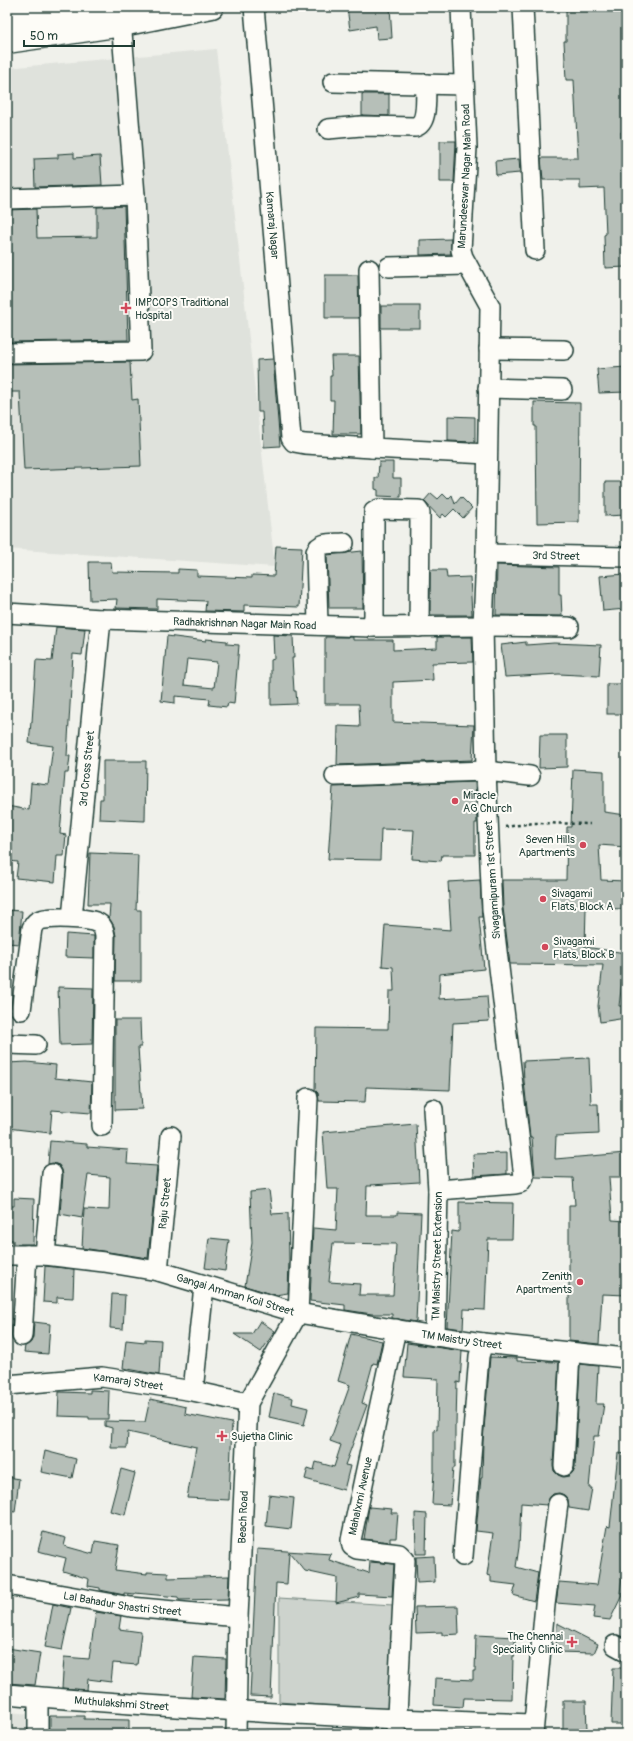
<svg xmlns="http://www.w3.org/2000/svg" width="633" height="1741" viewBox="0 0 633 1741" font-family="Pangolin,sans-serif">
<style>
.built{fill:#dfe2dc}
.green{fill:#cdd3cd;stroke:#768880}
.building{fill:#b6bfb8;stroke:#1f3d34;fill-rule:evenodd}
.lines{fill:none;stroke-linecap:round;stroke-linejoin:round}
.minor-casing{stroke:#1f3d34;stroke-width:22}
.major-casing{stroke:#1f3d34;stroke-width:25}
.path{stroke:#1f3d34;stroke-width:2.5;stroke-dasharray:3 3;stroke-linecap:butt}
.minor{stroke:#fdfcf7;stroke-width:19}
.major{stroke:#fdfcf7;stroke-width:22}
.poi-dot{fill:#d1495b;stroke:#fdfcf7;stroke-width:1.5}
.labels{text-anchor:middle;stroke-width:4;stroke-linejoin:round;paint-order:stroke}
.street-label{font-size:11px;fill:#1f3d34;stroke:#fdfcf7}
.poi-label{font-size:11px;fill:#1f3d34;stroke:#fdfcf7;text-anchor:start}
</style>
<rect width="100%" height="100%" fill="#f0f1eb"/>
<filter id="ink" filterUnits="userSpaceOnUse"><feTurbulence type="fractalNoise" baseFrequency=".025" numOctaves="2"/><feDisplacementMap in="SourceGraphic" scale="8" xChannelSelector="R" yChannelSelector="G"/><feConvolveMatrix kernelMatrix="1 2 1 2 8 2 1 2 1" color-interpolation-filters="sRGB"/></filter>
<g filter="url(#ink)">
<g class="built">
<polygon points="216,49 275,567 7,549 7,68"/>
<polygon points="7,1712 31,1714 30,1734 7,1734"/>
</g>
<polygon class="green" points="279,1598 393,1605 390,1710 279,1702"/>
<g class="building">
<polygon points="347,7 390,7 392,38 377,39 376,26 350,30"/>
<polygon points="566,7 626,7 626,132 621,132 623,193 626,193 626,267 605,268 604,235 606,234 604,188 580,189 580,180 543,180 541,158 578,158 574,80 566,80 564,41 566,41"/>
<polygon points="362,94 389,94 389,116 362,115"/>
<polygon points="440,141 456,141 454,182 440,182"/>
<polygon points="74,153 74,158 100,156 102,185 35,187 34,159 58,158 58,154"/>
<polygon points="519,159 520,173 496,175 495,161"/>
<polygon points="124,206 128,340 11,342 7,271 7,210 36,209 37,238 97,237 97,207"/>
<polygon points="451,239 451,254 420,255 420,240"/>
<polygon points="325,275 358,275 359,318 325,318"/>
<rect x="381" y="306" width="39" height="22"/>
<polygon points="331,356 359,356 361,434 333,434 334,400 330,400 330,376 332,376"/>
<polygon points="273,359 280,446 264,447 262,412 258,412 257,360"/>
<polygon points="130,362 132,400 138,399 141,466 24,470 20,392 7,392 7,364"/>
<polygon points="626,367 626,392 599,393 597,369"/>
<polygon points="534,402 580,403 579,522 537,523 536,426 534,426"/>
<polygon points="448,416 475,417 475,442 448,441"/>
<polygon points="379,462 393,462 393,478 401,478 401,497 378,496 378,490 375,489 375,478 378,478"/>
<polygon points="605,482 626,482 626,515 605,516"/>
<polygon points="431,493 438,499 443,494 448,499 452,495 455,504 461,497 472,508 463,518 454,509 446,517 443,514 440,518 424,501"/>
<polygon points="276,546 302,547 299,607 244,605 244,612 205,611 206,601 157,599 157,609 116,608 117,599 90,600 89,562 111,562 112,572 178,573 178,569 197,570 197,576 252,578 252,575 274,576"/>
<polygon points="362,551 363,608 329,608 327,555"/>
<polygon points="497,565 559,567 559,595 561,595 562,616 496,615"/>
<polygon points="430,570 446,570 447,578 470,577 472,615 430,615"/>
<polygon points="625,574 626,609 603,611 600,576"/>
<polygon points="56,627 85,629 82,655 73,654 67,756 70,756 68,773 65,773 60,834 66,835 64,856 57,856 55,882 16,878 18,862 7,861 7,806 29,810 31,783 48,785 53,746 29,743 31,722 32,722 36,660 52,661"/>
<polygon points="273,635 293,636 294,658 292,658 294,691 296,691 297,704 271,705 271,660 274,659"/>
<path d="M167,636L206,641V639L227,641V644L239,645L234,704L228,703L227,707L209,705L210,699L175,696V703L161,701ZM187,659L217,662L214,688L184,685Z"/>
<polygon points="325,637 353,637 353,640 393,640 393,650 437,648 437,637 472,637 473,662 432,663 433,680 393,682 393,722 474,725 472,760 337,765 338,726 360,727 359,704 325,704"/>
<polygon points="526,642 526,645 554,643 601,645 599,676 559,674 505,677 501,645"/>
<rect x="607" y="684" width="19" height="30"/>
<polygon points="540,735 567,735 567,767 539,768"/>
<polygon points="103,761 146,761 145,821 99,819 100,799 103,799"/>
<polygon points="573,769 604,771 604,812 626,815 626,847 599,845 601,880 626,881 626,909 586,908 585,947 626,953 626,967 624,966 619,1006 626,1006 626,1018 600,1022 598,1006 603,965 510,964 503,908 502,880 566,880 567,827 571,827"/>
<polygon points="475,782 477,823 475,823 475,855 442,855 441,861 412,859 414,830 381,829 380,860 328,859 333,787"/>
<polygon points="90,853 138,855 136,910 141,910 141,981 115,981 116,936 114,926 109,918 110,904 88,904"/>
<polygon points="480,880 482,917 479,917 484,969 440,974 439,999 487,996 489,1021 453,1023 450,1090 366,1087 365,1102 319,1101 318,1093 315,1090 316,1028 388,1029 389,991 394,991 393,967 382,966 385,925 451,930 448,882"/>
<polygon points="7,910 22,911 19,944 7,943"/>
<polygon points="66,934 94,936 94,958 65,957"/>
<polygon points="58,987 93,988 92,1044 60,1045"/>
<polygon points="115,1020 140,1020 141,1047 138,1047 142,1109 115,1110"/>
<polygon points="589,1058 591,1104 598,1104 599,1134 556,1136 555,1159 626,1153 626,1177 609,1177 612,1220 626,1221 626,1295 602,1294 599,1344 569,1341 569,1205 575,1205 573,1178 535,1177 532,1137 530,1137 524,1081 523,1061"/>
<polygon points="27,1062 56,1065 55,1078 92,1082 91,1113 52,1110 50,1133 7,1128 7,1063"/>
<path d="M416,1124L419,1182L371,1185L372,1186H367L366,1215H397V1212L421,1213L416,1322L392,1318V1314H372L345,1310V1305L310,1301L313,1228L336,1230L338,1189H327L323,1132ZM333,1243L396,1244L393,1295H359L360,1284L329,1282Z"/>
<polygon points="50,1141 87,1144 87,1147 128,1150 127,1164 157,1166 148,1258 82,1248 84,1209 109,1210 110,1177 88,1175 82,1218 60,1214 63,1175 62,1170 59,1165 53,1163 48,1164"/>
<polygon points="507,1153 507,1174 474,1176 473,1154"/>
<polygon points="269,1190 272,1214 288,1213 289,1260 288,1293 275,1295 245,1286 252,1243 250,1192"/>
<polygon points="14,1198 34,1199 33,1244 13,1244 13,1240 7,1240 7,1206 14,1206"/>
<polygon points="459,1202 513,1203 512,1239 488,1239 485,1310 464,1309 463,1329 447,1327 452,1231 459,1232"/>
<polygon points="209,1238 229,1240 225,1271 205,1268"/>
<polygon points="45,1266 74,1269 73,1298 57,1297 57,1303 43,1302"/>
<polygon points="112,1294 125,1295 123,1329 110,1328"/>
<polygon points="260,1321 275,1331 261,1352 234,1334 252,1334"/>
<polygon points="34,1322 50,1324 48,1354 24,1352 25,1346 31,1342 33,1337"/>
<polygon points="351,1334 382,1341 377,1364 373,1363 362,1403 367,1405 345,1465 350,1466 344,1490 305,1479 308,1468 314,1470 316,1462 334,1467 341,1445 330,1441 350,1385 338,1381"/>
<polygon points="145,1339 161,1340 159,1375 123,1368 126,1340 145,1342"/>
<polygon points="407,1343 462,1351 460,1383 457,1382 456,1425 455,1425 455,1468 453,1468 450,1505 432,1504 434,1471 434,1429 437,1430 438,1379 404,1377"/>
<polygon points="490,1357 517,1358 517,1361 559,1362 553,1465 554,1471 558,1475 563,1477 569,1476 573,1472 575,1467 580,1364 598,1366 596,1404 604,1404 599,1436 594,1436 589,1488 592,1488 588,1511 569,1508 568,1499 564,1495 559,1493 553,1494 550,1497 547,1505 521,1503 519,1547 516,1567 538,1573 534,1601 513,1595 516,1585 491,1582 491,1576 487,1575 493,1533 476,1531 481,1478 482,1478 483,1441"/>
<polygon points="90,1390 109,1391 108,1419 89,1419 89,1417 58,1416 59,1392 90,1393"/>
<polygon points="274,1393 293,1398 292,1404 308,1408 304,1425 269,1417"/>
<polygon points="150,1399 186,1407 185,1414 232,1423 229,1500 187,1498 196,1447 128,1432 127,1448 111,1448 112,1428 105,1426 105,1421 145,1422"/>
<polygon points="45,1451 76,1459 72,1478 41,1472"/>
<polygon points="618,1453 626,1454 626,1544 620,1593 623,1593 610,1620 593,1618 595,1606 556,1603 559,1582 597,1585 607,1526 610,1527"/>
<polygon points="121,1469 135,1473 125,1515 110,1511"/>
<polygon points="7,1477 19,1479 15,1512 7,1511"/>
<polygon points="269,1495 294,1498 291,1529 266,1526"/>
<polygon points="369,1507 392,1509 391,1513 398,1513 396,1538 390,1538 390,1542 364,1539"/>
<polygon points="415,1513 427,1514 426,1554 416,1554"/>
<polygon points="43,1532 66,1538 64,1546 93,1554 95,1541 119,1545 115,1570 147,1574 147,1572 168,1573 168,1578 229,1576 228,1599 179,1600 178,1597 135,1593 135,1594 124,1593 124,1595 100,1590 100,1588 88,1586 89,1579 63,1571 66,1558 38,1551"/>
<polygon points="257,1549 331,1554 329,1560 369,1573 370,1562 394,1564 392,1596 359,1594 359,1597 336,1603 337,1578 305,1571 289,1552 287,1584 276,1583 271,1697 250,1696"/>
<polygon points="434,1556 435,1582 417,1583 416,1557"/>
<polygon points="53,1604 71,1608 62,1650 45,1647"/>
<polygon points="458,1606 459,1634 442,1635 442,1632 416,1633 415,1607"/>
<polygon points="96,1612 121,1616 119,1629 141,1632 137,1665 113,1663 111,1682 88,1679 87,1690 62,1688 64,1657 89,1659"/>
<polygon points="557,1623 598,1644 594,1653 556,1652"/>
<polygon points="476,1635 515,1637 515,1656 513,1656 512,1699 464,1698 463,1707 434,1705 435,1678 473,1680 473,1671 475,1671"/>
<polygon points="7,1648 40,1653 35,1685 7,1683"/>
<polygon points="194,1657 226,1659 225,1699 191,1697"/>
<polygon points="613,1668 626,1668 626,1724 611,1724"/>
<polygon points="563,1701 586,1701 587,1731 563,1731"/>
<polygon points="50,1716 84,1716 84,1719 129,1720 129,1734 50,1734"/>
</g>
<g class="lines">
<g class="minor-casing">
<g id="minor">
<path id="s1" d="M254,7L291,438L294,442L305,444L372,448"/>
<polyline points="523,7 535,250"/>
<polyline points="333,82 464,85"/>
<path d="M328,129L361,126L415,127C429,123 425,97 426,84"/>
<polyline points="7,199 135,195"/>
<polyline points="389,267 467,265"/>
<polyline points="369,269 372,448 487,454"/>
<polyline points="489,349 564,350"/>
<polyline points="7,353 141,351 135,195 120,7"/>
<polyline points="488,388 562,390"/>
<path id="s2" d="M486,554L626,557"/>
<path id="s3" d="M7,613L101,619L372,627L483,626L569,627"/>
<path d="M318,625L316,552C319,541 334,544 344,543"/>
<polyline points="372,627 374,616 374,512 379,509 418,510 420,513 419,627"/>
<polyline points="335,776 486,771 530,776"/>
<path id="s4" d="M72,918L101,619"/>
<path d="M21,1010L32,928C34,925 35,922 38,921C46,916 89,918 98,923C103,926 104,930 105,936L102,1126"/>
<polyline points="7,1044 36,1045"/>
<polyline points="433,1109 438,1190"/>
<path id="s5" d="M7,1255H45L104,1262L158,1271L298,1313L435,1336L483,1343L626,1358"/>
<polyline points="45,1255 52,1174"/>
<path id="s6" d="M158,1271L171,1136"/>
<polyline points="396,1329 351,1540 352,1546 357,1549 399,1554 405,1560 396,1734"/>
<polyline points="22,1336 27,1255"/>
<path id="s7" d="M435,1336L438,1190L515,1184L520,1183L524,1177L492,909L486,771L483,626L486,554L490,306L463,257L461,250L467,147L461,7"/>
<path id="s8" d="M7,1385L102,1377L193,1391L248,1403"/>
<polyline points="193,1391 204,1286"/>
<polyline points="564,1466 570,1353"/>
<polyline points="463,1556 479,1356 483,1343"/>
<path id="s9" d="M7,1585L131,1607L238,1617"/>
<polyline points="615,1645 626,1651"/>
<path id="s10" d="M7,1694C182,1710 358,1718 533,1724"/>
<polyline points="38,1734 38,1697"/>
<path id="s11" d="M236,1734L238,1617L248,1403L298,1313L308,1098"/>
<polyline points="533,1734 545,1605 558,1504"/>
</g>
</g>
<g class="major-casing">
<g id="major">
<polyline points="7,21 112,7"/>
<polyline points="7,42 122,25 212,7"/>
</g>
</g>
<polyline class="path" points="505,827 534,823 590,824"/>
<use href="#minor" class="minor"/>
<use href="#major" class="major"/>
</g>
</g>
<g class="poi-dot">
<path d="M124 302h4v4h4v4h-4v4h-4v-4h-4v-4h4z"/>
<circle cx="455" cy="801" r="4"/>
<circle cx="583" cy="845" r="4"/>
<circle cx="543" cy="899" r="4"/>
<circle cx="545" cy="947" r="4"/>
<circle cx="580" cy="1282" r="4"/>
<path d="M220 1430h4v4h4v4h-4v4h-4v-4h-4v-4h4z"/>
<path d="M570 1636h4v4h4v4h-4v4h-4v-4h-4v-4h4z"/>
</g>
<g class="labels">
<g class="street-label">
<text dy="4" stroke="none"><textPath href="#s7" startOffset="1246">Marundeeswar Nagar Main Road</textPath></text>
<text dy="4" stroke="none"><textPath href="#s1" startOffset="219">Kamaraj Nagar</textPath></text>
<text dy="4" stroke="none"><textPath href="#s2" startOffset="70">3rd Street</textPath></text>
<text dy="4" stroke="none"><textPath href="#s3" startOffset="238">Radhakrishnan Nagar Main Road</textPath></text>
<text dy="4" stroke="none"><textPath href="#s4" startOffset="150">3rd Cross Street</textPath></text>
<text transform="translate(492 880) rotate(-94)" y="4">Sivagamipuram 1st Street</text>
<text dy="4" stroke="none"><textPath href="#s6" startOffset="68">Raju Street</textPath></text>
<text dy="4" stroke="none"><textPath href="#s7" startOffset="80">TM Maistry Street Extension</textPath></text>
<text dy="4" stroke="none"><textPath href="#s5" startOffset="233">Gangai Amman Koil Street</textPath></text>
<text dy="4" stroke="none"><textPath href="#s5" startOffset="464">TM Maistry Street</textPath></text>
<text dy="4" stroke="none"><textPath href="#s8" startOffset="122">Kamaraj Street</textPath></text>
<text transform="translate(360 1496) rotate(-78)" y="4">Mahalxmi Avenue</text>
<text dy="4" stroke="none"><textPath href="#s11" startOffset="217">Beach Road</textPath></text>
<text dy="4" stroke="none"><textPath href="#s9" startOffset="117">Lal Bahadur Shastri Street</textPath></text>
<text dy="4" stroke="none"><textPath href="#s10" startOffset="115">Muthulakshmi Street</textPath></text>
</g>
<g class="poi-label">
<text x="135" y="306">IMPCOPS Traditional<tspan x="135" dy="13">Hospital</tspan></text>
<text x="463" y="799">Miracle<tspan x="463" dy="13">AG Church</tspan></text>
<text x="575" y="843" text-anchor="end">Seven Hills<tspan x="575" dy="13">Apartments</tspan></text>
<text x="551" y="897">Sivagami<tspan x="551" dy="13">Flats, Block A</tspan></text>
<text x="553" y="945">Sivagami<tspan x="553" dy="13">Flats, Block B</tspan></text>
<text x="572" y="1280" text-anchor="end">Zenith<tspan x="572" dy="13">Apartments</tspan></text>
<text x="231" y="1440">Sujetha Clinic</text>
<text x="563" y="1640" text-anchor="end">The Chennai<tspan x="563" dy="13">Speciality Clinic</tspan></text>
</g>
</g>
<rect width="633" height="1741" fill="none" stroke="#fdfcf7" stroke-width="24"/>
<rect x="12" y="12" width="609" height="1717" fill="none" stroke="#1f3d34" stroke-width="1.5" filter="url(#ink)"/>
<path d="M24 40v6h110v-6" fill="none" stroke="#1f3d34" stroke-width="2"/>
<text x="30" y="40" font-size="12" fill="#1f3d34" stroke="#fdfcf7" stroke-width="3" paint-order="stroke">50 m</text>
</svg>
